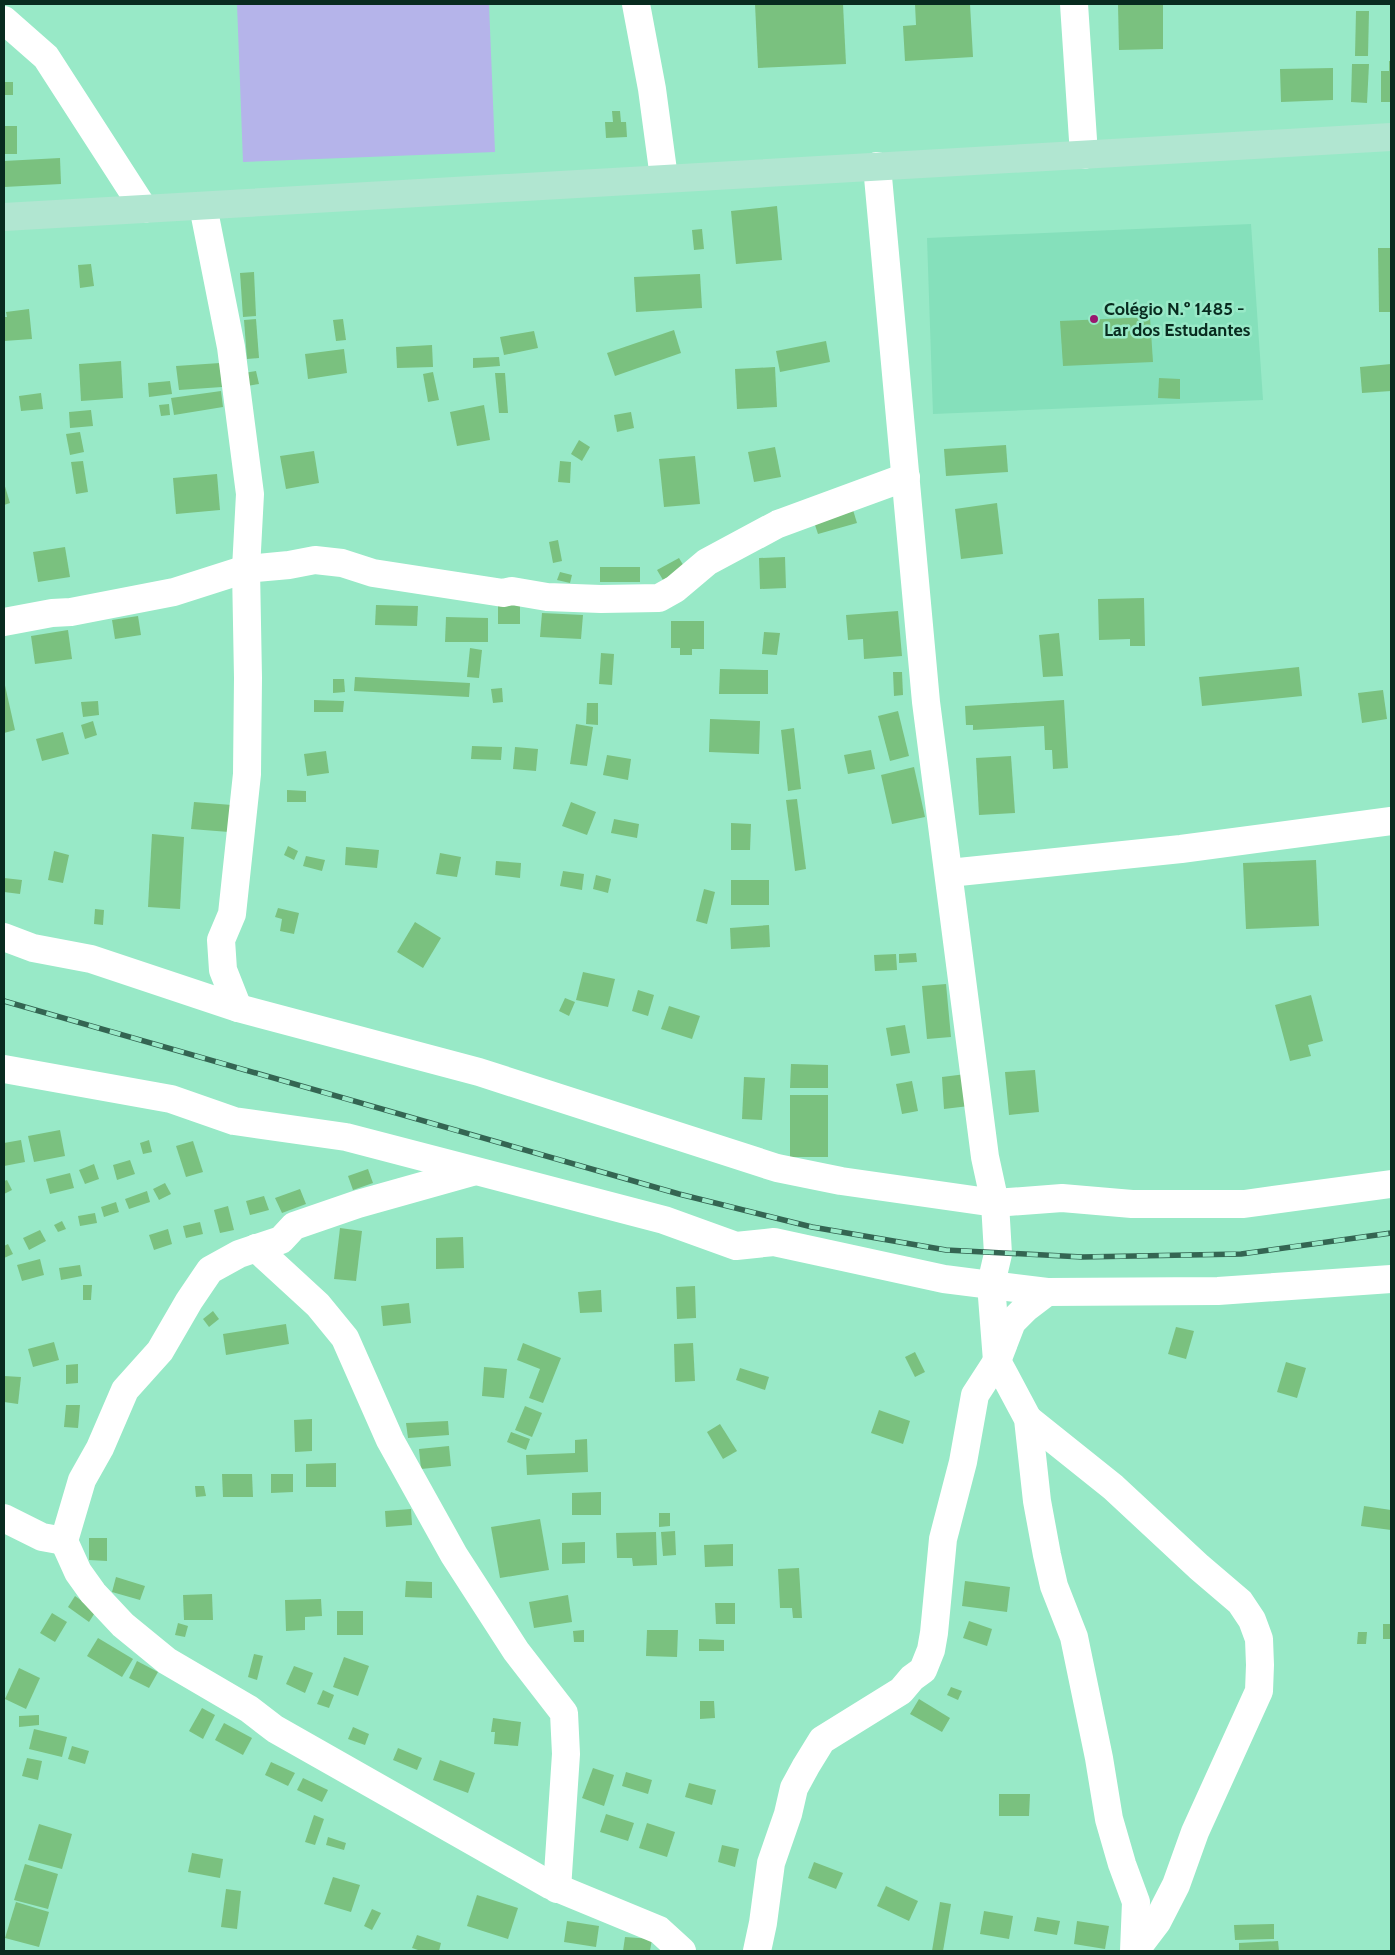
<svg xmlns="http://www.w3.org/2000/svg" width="1395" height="1955" viewBox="0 0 1395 1955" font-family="Cabin,sans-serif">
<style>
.built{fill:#85e0bb}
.green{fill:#b5b4ea}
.building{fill:#7ac17f}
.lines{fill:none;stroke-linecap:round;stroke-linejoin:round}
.minor{stroke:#fff;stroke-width:28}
.major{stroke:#b1e6d1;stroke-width:28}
.rail-casing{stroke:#346552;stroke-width:5.5}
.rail{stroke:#98e9c7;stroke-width:4;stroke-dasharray:11;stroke-linecap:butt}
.poi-dot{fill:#99186e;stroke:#98e9c7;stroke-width:2}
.labels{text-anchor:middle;stroke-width:5;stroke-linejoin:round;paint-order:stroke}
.poi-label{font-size:18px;font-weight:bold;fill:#082b1f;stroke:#98e9c7;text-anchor:start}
</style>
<rect width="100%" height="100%" fill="#98e9c7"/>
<polygon class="built" points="1251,224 1263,400 933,414 927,238"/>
<polygon class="green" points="237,4 489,4 495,152 243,162"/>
<g class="building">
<polygon points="755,4 843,4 846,64 758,68"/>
<polygon points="915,4 970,4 973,57 905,61 903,26 916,25"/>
<polygon points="1118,4 1163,4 1163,49 1119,50"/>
<polygon points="1356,11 1369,11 1368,56 1355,56"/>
<polygon points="1389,61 1391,61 1391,102 1381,102 1381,71 1389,71"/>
<polygon points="1352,64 1369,64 1367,103 1351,102"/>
<polygon points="1333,68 1333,100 1281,102 1280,69"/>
<rect x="4" y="82" width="9" height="13"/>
<polygon points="612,111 620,111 621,122 626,122 627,137 606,138 605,122 613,122"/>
<rect x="4" y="126" width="13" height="28"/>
<polygon points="60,158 61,184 4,187 4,161"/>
<polygon points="777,206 782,260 736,264 731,211"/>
<polygon points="702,229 704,249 694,250 692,230"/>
<polygon points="1378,248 1391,248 1391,312 1379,312"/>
<polygon points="91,264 94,286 80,288 78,265"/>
<polygon points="254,272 256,316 243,317 240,273"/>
<polygon points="700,274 702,308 636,312 634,277"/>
<polygon points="29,309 32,339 4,341 4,317 7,317 6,312"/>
<polygon points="1150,317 1153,362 1063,366 1060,321"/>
<polygon points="256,319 259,358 247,359 244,320"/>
<polygon points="343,319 346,340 336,341 333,320"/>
<polygon points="674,330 681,353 615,376 607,353"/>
<polygon points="534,331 538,348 504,355 500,337"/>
<polygon points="826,341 830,362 780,372 776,351"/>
<polygon points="432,345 433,367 397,368 396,347"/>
<polygon points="344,349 347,373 308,379 305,354"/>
<polygon points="499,357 500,366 473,368 473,358"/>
<polygon points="121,361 123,398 81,401 79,364"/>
<polygon points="220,363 222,387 179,390 176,366"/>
<polygon points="1391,364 1391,391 1362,393 1360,367"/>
<polygon points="775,367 777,407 737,409 735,369"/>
<polygon points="256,371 259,384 247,386 244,373"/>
<polygon points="433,372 439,400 428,402 423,374"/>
<polygon points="495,373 505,373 508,413 499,413"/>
<polygon points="1159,378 1180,379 1180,399 1158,398"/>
<polygon points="170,381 172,394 149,397 148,383"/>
<polygon points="221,391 223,407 174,415 171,398"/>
<polygon points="41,393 43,409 21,411 19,396"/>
<polygon points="169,404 170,415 161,416 159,405"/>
<polygon points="484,405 490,440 457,446 450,412"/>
<polygon points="91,410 93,426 70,428 69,412"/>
<polygon points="631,412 634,428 617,432 614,415"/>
<polygon points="80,432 84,452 70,455 66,434"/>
<polygon points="579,440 590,447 582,461 571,454"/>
<polygon points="1006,445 1008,472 946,476 944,449"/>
<polygon points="775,447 781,477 754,482 748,452"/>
<polygon points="314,451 319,483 286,489 280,456"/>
<polygon points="695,456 700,504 664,507 659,459"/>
<polygon points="83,461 88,492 76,494 71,462"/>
<polygon points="560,461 571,462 570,483 558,482"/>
<polygon points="217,474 220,510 176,514 173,478"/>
<polygon points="4,483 10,503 4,505"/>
<polygon points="997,503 1003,554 961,559 955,509"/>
<polygon points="853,510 857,523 818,534 814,522"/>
<polygon points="558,540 562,561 553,563 549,542"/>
<polygon points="65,547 70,577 38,582 33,552"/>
<polygon points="785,557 786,588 760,589 759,558"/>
<polygon points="679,558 685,568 663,580 657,570"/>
<rect x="600" y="567" width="40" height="15"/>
<polygon points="560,572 572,575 570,583 557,580"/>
<polygon points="1144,598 1145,646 1130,646 1130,639 1099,640 1098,599"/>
<rect x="498" y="604" width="22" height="20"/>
<polygon points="376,605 418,606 417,626 375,625"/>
<polygon points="898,611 902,656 864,659 863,639 848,640 846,615"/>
<polygon points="542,613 583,615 581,639 540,637"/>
<polygon points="138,616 141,635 115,639 112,620"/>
<polygon points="446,617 488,618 488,642 445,642"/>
<polygon points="671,621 704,621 704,649 692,649 692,655 680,655 680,648 671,648"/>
<polygon points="68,630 72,659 35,664 31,636"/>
<polygon points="764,632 780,633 777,655 762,654"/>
<polygon points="1059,633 1063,676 1043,677 1039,635"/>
<polygon points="470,648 482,650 479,678 467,677"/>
<polygon points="601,653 614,654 612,685 599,684"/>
<polygon points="1299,667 1302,696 1202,706 1199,677"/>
<polygon points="720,669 768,670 768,694 719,694"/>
<polygon points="893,672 902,672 903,695 894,696"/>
<polygon points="355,677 470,683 469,697 354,691"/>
<polygon points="333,679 344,679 345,692 333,693"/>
<polygon points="4,681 15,730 4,733"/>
<polygon points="502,688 503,702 493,703 491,689"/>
<polygon points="1383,690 1387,719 1362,723 1358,693"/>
<polygon points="314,700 344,701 343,712 314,712"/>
<polygon points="1064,700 1068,768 1053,769 1052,750 1045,750 1044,726 973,730 973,725 966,725 965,706"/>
<polygon points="98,701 99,715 83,717 81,702"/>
<polygon points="587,703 598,703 598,725 586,724"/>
<polygon points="898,711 909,756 890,761 878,716"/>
<polygon points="710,719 760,721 759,754 709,752"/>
<polygon points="93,721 97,735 85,739 81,725"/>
<polygon points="576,724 593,727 587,766 570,764"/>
<polygon points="794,728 801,789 788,791 781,730"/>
<polygon points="63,732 69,754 42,761 36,739"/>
<polygon points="472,746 502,747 501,760 471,759"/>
<polygon points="515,747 538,749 536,771 513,769"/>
<polygon points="871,750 875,769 848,774 844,755"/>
<polygon points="326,751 329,773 307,776 304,754"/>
<polygon points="607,755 631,759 628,780 603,775"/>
<polygon points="1011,756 1015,813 979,815 976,758"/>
<polygon points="914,767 925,817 892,824 881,775"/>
<polygon points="287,790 306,791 306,802 287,802"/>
<polygon points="797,799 806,869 795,871 786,800"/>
<polygon points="194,802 232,805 229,832 191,829"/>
<polygon points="571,802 596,812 587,835 562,826"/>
<polygon points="614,819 639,824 637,838 611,833"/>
<polygon points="731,823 751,824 750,850 731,850"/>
<polygon points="152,834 184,837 180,909 148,907"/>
<polygon points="288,846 298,851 294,860 284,855"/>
<polygon points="346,847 379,850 377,868 345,865"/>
<polygon points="54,851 69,855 63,883 48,880"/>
<polygon points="440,853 461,857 457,877 436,874"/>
<polygon points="306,856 325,860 322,871 303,866"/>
<polygon points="1316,860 1319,926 1246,929 1243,863"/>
<polygon points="496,861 521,863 520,878 495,875"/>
<polygon points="563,871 584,874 582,890 560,886"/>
<polygon points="596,875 611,879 608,893 593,889"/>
<polygon points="4,878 22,880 20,894 4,892"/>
<rect x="731" y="880" width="38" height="25"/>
<polygon points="704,889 715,892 707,924 696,921"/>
<polygon points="278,908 299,913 294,934 280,931 282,919 275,917"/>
<polygon points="95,909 104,910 103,925 94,924"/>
<polygon points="415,922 441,938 423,968 397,952"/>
<polygon points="769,925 770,947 731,949 730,928"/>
<polygon points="916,953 917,962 899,963 899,954"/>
<polygon points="896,954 897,970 875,971 874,955"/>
<polygon points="583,972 615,979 608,1007 576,1000"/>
<polygon points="946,984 951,1037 927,1039 922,986"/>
<polygon points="638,990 654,995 648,1016 632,1011"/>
<polygon points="1311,995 1323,1041 1308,1045 1311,1056 1290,1061 1275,1005"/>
<polygon points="565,998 575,1002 569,1016 559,1011"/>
<polygon points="669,1006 700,1016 692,1039 661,1029"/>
<polygon points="905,1025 910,1053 891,1056 886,1028"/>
<polygon points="791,1064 828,1065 828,1088 790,1088"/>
<polygon points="1035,1070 1039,1112 1009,1115 1005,1072"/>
<polygon points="966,1074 969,1106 944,1109 942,1077"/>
<polygon points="744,1077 765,1078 762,1120 742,1119"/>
<polygon points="912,1081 918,1111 902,1114 896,1084"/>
<rect x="790" y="1095" width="38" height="62"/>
<polygon points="60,1130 65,1156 34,1162 28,1136"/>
<polygon points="21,1140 25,1162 4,1166 4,1143"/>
<polygon points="149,1140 152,1152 143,1154 140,1143"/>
<polygon points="193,1141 203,1172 186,1177 176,1146"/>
<polygon points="130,1160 135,1174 117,1180 113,1165"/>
<polygon points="94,1164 99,1179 85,1184 79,1170"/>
<polygon points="368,1169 373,1183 353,1190 348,1176"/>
<polygon points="70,1173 74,1188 50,1194 46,1179"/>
<polygon points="7,1180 12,1190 4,1194 4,1181"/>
<polygon points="165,1183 171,1194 159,1200 153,1189"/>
<polygon points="300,1189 306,1204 282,1213 275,1198"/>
<polygon points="147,1191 150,1202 129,1209 125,1199"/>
<polygon points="264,1196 269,1210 250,1215 246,1201"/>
<polygon points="116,1202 119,1212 104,1217 101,1207"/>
<polygon points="228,1206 234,1230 220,1233 214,1210"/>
<polygon points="95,1213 97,1223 80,1226 78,1216"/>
<polygon points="62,1221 66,1229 58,1232 54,1225"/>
<polygon points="200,1222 203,1234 186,1238 183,1226"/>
<polygon points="340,1228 362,1231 356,1281 334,1279"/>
<polygon points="168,1229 172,1244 154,1250 149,1235"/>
<polygon points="40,1230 46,1241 29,1250 23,1238"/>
<polygon points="463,1237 464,1268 436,1269 436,1238"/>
<polygon points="8,1244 13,1254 4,1258 4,1246"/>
<polygon points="40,1259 44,1275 22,1281 17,1265"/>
<polygon points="80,1265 82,1276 61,1280 59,1268"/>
<polygon points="83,1285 92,1285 91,1300 83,1300"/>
<polygon points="695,1286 696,1318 677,1319 676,1287"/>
<polygon points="601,1290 602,1312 580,1313 578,1292"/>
<polygon points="409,1303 411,1323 383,1326 381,1306"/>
<polygon points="213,1311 219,1319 209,1327 203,1319"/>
<polygon points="286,1324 289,1344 226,1355 223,1334"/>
<polygon points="1176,1327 1194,1331 1186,1359 1168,1354"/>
<polygon points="54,1342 59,1360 33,1367 28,1349"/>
<polygon points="523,1343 561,1358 543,1403 529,1398 540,1369 517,1360"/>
<polygon points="693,1343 695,1381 675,1382 674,1344"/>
<polygon points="915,1352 925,1372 915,1377 905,1357"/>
<polygon points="1286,1362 1306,1368 1297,1398 1277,1392"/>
<polygon points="78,1364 78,1383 66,1384 66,1365"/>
<polygon points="484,1367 507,1369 504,1398 482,1396"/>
<polygon points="740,1368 769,1377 765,1390 736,1380"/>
<polygon points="4,1376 21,1377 18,1404 4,1402"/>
<polygon points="66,1405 80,1405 78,1428 64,1427"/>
<polygon points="525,1406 542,1413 532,1437 515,1430"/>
<polygon points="879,1410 910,1421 903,1444 871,1433"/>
<polygon points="312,1419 312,1451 295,1452 294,1420"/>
<polygon points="448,1421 449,1435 408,1438 406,1423"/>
<polygon points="720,1424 737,1451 723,1459 707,1432"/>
<polygon points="511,1432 530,1439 526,1450 507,1442"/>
<polygon points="587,1439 588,1472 527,1475 526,1455 575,1453 575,1440"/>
<polygon points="449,1446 451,1466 421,1469 419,1449"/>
<polygon points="336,1463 336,1487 306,1487 306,1464"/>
<polygon points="222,1474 252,1474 253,1497 223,1497"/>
<polygon points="271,1474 293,1474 293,1492 271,1493"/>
<polygon points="195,1486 204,1486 206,1496 196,1497"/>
<polygon points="601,1492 601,1515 572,1515 572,1493"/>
<polygon points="1364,1506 1391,1510 1391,1530 1361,1526"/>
<polygon points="411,1509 412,1525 386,1527 385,1511"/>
<polygon points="659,1513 670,1513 670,1526 659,1527"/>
<polygon points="540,1519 549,1570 500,1578 491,1527"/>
<polygon points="675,1531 676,1555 663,1556 661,1532"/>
<polygon points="656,1532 657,1565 633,1566 632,1558 617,1558 616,1533"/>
<polygon points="89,1538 107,1538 107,1561 89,1560"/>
<polygon points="585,1542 585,1563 562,1564 562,1543"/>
<polygon points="733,1544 733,1566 705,1567 704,1545"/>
<polygon points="799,1568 802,1618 793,1618 792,1608 780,1608 778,1569"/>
<polygon points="116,1577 145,1586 140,1600 112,1592"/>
<polygon points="406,1581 432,1582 432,1598 405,1597"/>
<polygon points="965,1581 1010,1587 1007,1612 962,1606"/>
<polygon points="212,1594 213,1620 184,1620 183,1595"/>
<polygon points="568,1595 572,1622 534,1628 529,1602"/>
<polygon points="75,1596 96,1611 89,1622 68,1607"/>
<polygon points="321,1599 322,1616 305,1617 305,1630 286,1631 285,1600"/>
<polygon points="715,1603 735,1603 735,1624 716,1624"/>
<rect x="337" y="1611" width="26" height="24"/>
<polygon points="52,1613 67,1622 55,1642 40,1633"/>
<polygon points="969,1621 992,1629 987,1646 963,1638"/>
<polygon points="178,1623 188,1626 185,1637 175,1635"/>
<rect x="1383" y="1624" width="8" height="15"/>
<polygon points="584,1630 584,1642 574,1642 573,1631"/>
<polygon points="647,1630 678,1630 677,1657 646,1656"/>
<polygon points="1358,1632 1367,1632 1366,1644 1357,1644"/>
<polygon points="98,1638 133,1659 122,1677 87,1656"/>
<polygon points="699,1639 724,1640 724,1651 699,1651"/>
<polygon points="254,1654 263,1656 257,1680 248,1677"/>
<polygon points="344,1657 369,1666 358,1696 333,1687"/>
<polygon points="137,1661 158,1672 149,1688 129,1678"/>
<polygon points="294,1666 313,1673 305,1693 286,1684"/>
<polygon points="19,1668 40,1678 26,1709 5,1699"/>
<polygon points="951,1687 962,1691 958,1700 947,1695"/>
<polygon points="323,1690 334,1695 329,1708 317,1704"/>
<polygon points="919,1699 950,1718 942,1732 910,1714"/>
<polygon points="700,1701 714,1701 715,1718 700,1719"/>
<polygon points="202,1708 215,1715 203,1739 189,1731"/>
<polygon points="39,1715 39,1725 19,1727 19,1716"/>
<polygon points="493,1718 521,1722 518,1746 494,1744 495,1732 491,1732"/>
<polygon points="224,1723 252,1738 243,1755 215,1740"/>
<polygon points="353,1727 369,1734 365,1745 348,1739"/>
<polygon points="34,1729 67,1737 62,1757 29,1749"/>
<polygon points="72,1746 89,1751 85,1764 68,1759"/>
<polygon points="398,1748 422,1758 417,1770 393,1760"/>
<polygon points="27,1758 42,1761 38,1780 22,1776"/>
<polygon points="440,1760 475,1773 468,1793 433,1780"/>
<polygon points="271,1762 295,1773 288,1786 265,1775"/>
<polygon points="593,1768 614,1775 604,1806 582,1798"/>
<polygon points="626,1772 652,1780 648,1794 622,1786"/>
<polygon points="303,1778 328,1790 322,1802 297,1790"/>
<polygon points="689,1783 716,1790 712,1805 685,1797"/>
<polygon points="999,1794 1030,1794 1029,1816 999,1816"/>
<polygon points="606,1814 634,1823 628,1841 600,1832"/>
<polygon points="314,1815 324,1819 315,1845 305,1842"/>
<polygon points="647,1823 675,1832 667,1857 639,1848"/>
<polygon points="39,1824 72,1834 62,1869 28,1860"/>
<polygon points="328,1837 346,1843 344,1850 326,1845"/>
<polygon points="722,1845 739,1849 735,1867 718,1862"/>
<polygon points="192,1853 223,1859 220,1878 188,1872"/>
<polygon points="814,1862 843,1873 836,1889 808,1878"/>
<polygon points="25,1864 58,1874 48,1909 14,1900"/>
<polygon points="333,1877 360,1885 351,1912 324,1904"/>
<polygon points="886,1886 918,1901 909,1921 877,1906"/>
<polygon points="226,1889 241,1891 237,1929 221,1927"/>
<polygon points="477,1895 518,1908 508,1939 467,1926"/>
<polygon points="16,1902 49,1912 39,1947 5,1938"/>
<polygon points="940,1902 951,1904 943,1951 932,1951"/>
<polygon points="372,1909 381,1913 372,1930 364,1926"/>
<polygon points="984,1911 1013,1916 1009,1939 980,1934"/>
<polygon points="1037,1917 1060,1921 1057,1935 1034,1931"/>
<polygon points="567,1921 599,1926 596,1947 564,1942"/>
<polygon points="1077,1921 1109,1926 1105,1949 1074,1944"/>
<polygon points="1274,1924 1274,1939 1235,1940 1234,1925"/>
<polygon points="417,1935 441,1943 439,1951 421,1951 412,1948"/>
<polygon points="625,1937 652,1939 650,1951 623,1951"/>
<polygon points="1278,1941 1279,1951 1239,1951 1239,1943"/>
</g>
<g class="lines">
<g class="minor">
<polyline points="636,4 652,89 664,178"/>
<polyline points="1074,4 1084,155"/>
<polyline points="4,20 46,57 144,209"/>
<polyline points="877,166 926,702 985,1157 995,1203 998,1254 991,1284 997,1361 1028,1419 1037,1501 1047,1555 1054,1586 1074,1637 1099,1758 1109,1819 1122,1864 1136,1902 1134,1951"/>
<polyline points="203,206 231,347 250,494 246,569 248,678 247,774 232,914 221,940 223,970 238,1008"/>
<polyline points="4,622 52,613 71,612 174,592 246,569 289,565 315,560 342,563 373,573 503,593 512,591 547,597 601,599 659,598 675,589 707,562 778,524 906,477"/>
<polyline points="949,873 1181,849 1391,821"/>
<polyline points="4,937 33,948 91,959 238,1008 479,1072 777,1168 841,1181 995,1203 1062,1198 1132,1204 1244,1204 1391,1184"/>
<polyline points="4,1069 171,1099 234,1121 346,1137 664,1220 736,1246 774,1242 944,1279 1047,1292 1218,1291 1391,1279"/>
<polyline points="256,1248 318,1305 345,1338 390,1440 454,1555 516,1651 564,1713 566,1754 557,1889"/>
<polyline points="1028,1419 1113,1487 1199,1567 1240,1602 1252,1620 1259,1639 1260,1665 1259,1691 1195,1832 1176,1885 1157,1922 1135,1951"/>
<polyline points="4,1518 42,1537 64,1541 82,1480 100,1448 125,1390 160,1351 189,1301 210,1270 239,1254 281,1240 294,1226 358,1204 472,1172"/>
<polyline points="64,1541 78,1572 93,1593 123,1625 167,1661 249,1709 275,1729 550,1885 659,1930 682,1951"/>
<polyline points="757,1951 763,1923 771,1863 788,1814 794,1788 806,1766 822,1740 901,1691 912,1678 923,1670 931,1650 934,1633 943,1539 963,1462 975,1395 997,1361 1012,1322 1026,1308 1047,1292"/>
</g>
<polyline class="major" points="4,217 1391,137"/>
<g class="rail-casing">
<polyline id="rail" points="4,1001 679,1194 812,1227 946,1250 1082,1257 1241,1254 1391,1233"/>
</g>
<use href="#rail" class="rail"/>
</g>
<circle class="poi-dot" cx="1094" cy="319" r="5"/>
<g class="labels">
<g class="poi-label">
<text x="1104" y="315">Colégio N.º 1485 -<tspan x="1104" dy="21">Lar dos Estudantes</tspan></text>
</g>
</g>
<rect width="1395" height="1955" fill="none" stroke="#082b1f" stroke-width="10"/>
</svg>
